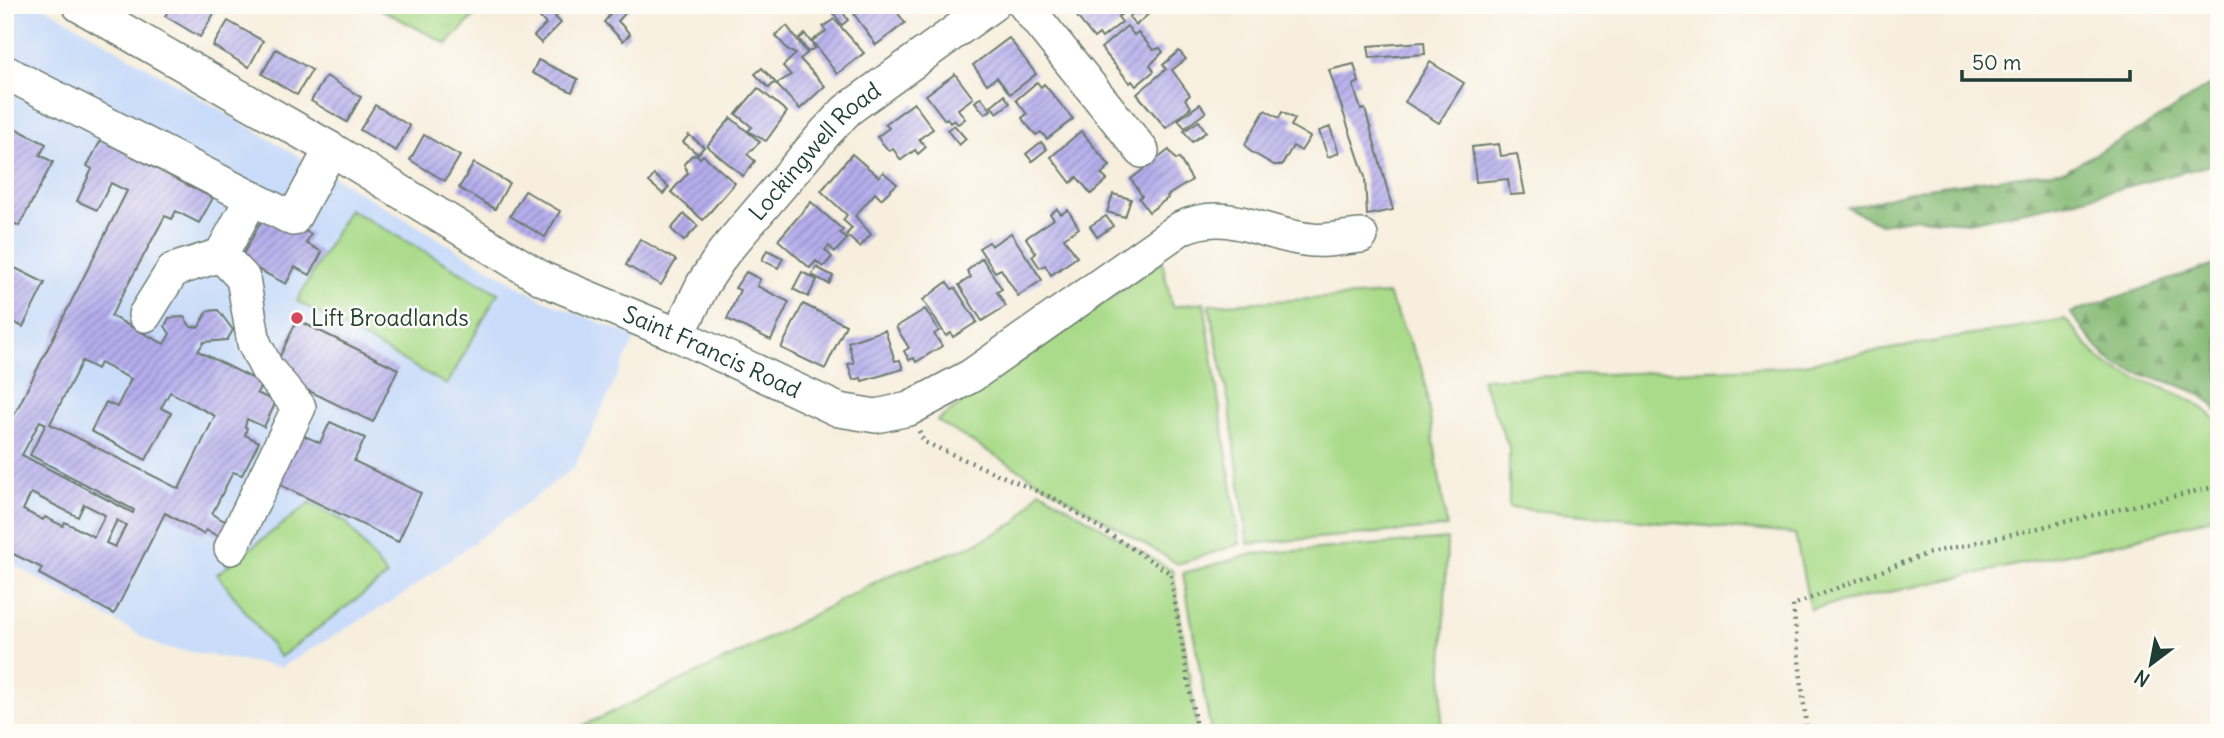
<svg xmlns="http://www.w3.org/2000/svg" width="2224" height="738" viewBox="0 0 2224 738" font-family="Delius,sans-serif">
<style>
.built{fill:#c9dcf9}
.grass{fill:#aadb8a;stroke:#648c5f;stroke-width:2}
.forest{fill:url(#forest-firs);stroke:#537c55;stroke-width:2}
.park{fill:url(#park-tufts);stroke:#648c5f;stroke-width:2}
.building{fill:url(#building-hatch);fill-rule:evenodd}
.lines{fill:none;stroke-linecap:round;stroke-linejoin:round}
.minor-casing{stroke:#6b7b6f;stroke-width:36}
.path{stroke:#6b7b6f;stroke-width:4.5;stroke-dasharray:2 5;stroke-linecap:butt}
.minor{stroke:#fff;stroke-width:33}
.poi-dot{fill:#d1495b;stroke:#fdfcf7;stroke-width:2.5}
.labels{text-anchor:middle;stroke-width:5;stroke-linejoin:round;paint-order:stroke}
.street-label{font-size:23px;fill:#1f3d34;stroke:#fdfcf7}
.poi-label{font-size:23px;fill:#1f3d34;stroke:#fdfcf7;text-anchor:start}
</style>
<defs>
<pattern id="forest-firs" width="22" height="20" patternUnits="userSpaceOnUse" patternTransform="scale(1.75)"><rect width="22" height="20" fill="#87bb76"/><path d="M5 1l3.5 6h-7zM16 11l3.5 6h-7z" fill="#6e9962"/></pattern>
<pattern id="park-tufts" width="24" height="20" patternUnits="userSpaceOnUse" patternTransform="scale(1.75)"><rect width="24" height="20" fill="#aadb8a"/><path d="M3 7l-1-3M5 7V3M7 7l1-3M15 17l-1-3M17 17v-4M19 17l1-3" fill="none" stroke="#92bd78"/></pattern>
<pattern id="building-hatch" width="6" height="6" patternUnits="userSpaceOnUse" patternTransform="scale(1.75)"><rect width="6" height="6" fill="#b6adec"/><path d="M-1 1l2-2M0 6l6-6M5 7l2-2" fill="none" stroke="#938ec0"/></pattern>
</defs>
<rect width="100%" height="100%" fill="#fdfcf7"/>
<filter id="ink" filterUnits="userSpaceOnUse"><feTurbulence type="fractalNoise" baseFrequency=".0143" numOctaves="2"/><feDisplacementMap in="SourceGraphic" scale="14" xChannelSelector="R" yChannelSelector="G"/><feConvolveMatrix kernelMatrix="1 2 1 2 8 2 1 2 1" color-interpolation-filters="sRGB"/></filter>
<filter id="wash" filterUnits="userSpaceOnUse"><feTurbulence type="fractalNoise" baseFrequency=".00686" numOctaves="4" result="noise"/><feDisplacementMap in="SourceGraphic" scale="28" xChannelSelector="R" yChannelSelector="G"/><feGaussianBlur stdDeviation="1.57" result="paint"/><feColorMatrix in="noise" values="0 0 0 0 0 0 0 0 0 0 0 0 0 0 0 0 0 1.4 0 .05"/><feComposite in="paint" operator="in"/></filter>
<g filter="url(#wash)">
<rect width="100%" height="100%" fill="#f7eedd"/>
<polygon class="built" points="5,5 42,5 541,299 636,337 574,468 404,594 281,667 161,647 5,560"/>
<g class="grass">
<polygon points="349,209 498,293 447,385 297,301"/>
<polygon points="1162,261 1172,307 1204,302 1240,544 1178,564 937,421"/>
<polygon points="1388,294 1423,371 1447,527 1248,544 1229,403 1209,305"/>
<path d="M2065,319C2078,333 2093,356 2110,366C2145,387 2193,389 2219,424V516L2124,542L1810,609L1795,534L1509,508V447L1481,379L1785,367Z"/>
<polygon points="1040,490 1173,571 1198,733 567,733 738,654 887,576 973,545 1017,522"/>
<polygon points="310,503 346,522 387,576 280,657 217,574"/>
<polygon points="1447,539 1441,733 1211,733 1183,573 1254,554"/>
</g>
<g class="forest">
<polygon points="2219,79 2219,161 2210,165 2065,203 1969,222 1917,218 1881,224 1848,208 1926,188 2066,170 2145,127"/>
<path d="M2219,263V414C2202,380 2140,381 2113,362C2097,351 2083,328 2070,313Z"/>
</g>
<polygon class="park" points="373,5 485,5 447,44"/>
<g id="blocks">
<g class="building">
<polygon points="172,5 204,5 215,12 200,37 165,16"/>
<polygon points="528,5 567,5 555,17 561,23 541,43 534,36 546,24"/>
<polygon points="600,5 633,5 618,21 630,34 623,41 604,22 610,15"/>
<polygon points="866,5 892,5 905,23 876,45 854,14"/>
<polygon points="1068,5 1133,5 1118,17 1122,22 1102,38 1099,34 1094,38"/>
<polygon points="1144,5 1151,12 1136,25 1129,17"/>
<polygon points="839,6 848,20 842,25 832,11"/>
<polygon points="834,19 864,53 837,74 812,41 826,31 823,27"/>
<polygon points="228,21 263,41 249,67 213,46"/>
<polygon points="787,26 807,53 800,59 825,86 800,109 776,84 791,75 783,66 796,54 789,51 775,35"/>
<polygon points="1127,26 1134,35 1138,32 1153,50 1160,48 1163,52 1150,65 1154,71 1136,86 1132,81 1130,83 1101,48"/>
<polygon points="805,34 815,48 808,52 799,39"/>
<polygon points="1009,38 1036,74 1010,94 997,77 987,84 973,65"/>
<polygon points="1424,42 1425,54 1370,58 1368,46"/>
<polygon points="276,49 312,70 297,95 262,74"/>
<polygon points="1179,51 1186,59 1172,70 1190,95 1185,99 1191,107 1166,128 1137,94 1166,69 1163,65"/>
<polygon points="538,60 578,79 572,92 532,73"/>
<polygon points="1430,62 1464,83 1439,123 1405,102"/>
<polygon points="1354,64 1359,82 1353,85 1361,110 1365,109 1393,210 1367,215 1365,177 1329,70"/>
<polygon points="762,68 775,82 769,88 755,74"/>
<polygon points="955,74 973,98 958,109 965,119 958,124 954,120 950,123 947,118 945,120 926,95"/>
<polygon points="326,76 361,97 347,122 311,101"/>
<polygon points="1037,82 1041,87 1044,84 1073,119 1047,139 1041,132 1036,135 1028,126 1022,118 1027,114 1016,100"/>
<polygon points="758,88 787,112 766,141 748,131 752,127 736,114"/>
<polygon points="1004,95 1010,103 997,113 991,106"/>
<polygon points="981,97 991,110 985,114 975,102"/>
<polygon points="914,103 933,129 919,139 926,147 918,154 915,150 901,160 893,149 889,151 877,137 889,128 885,124"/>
<polygon points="1200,104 1206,112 1185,128 1178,120"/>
<polygon points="375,105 410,126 396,151 360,130"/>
<polygon points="1265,110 1279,118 1282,112 1295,119 1291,126 1310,137 1301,151 1293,146 1282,165 1274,165 1250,151 1245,144"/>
<polygon points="731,118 760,142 747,154 755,161 743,176 707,146"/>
<polygon points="1199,121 1206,132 1192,142 1184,131"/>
<polygon points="5,123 46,144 40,155 53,162 19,226 5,218"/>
<polygon points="954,125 966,139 959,145 947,130"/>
<polygon points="1330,127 1339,153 1328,157 1319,131"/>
<polygon points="1081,131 1110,166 1101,174 1107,180 1091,194 1077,177 1071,183 1051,157"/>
<polygon points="424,135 460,156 445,181 410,160"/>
<polygon points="689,135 704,147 698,154 683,142"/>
<path d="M101,140L213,198L199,223L176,211L172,219L165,216L111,316L164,344L170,334L165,326L169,318L184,317L191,327H199L207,311L218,310L233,330L227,340L204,342L198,351L262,383L257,393L276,402L264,427L247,419L245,427L247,428L245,435L259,442L242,475L233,472L212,514L230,524L222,538L206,530L203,534L165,513L114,614L39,574L42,568L5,550V433L127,191L111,183L97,210L77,201L92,169L87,166ZM82,361L97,369L100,363L131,379L117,407L106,402L91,431L146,460L171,413L161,408L170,392L215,416L179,489L50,424ZM40,421L46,424L30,455L134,510L133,513L22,455ZM31,493L78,517L84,504L105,515L94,537L65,522L63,526L45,517L43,520L23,510ZM117,520L126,525L115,547L106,543Z"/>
<polygon points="1041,142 1047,149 1032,161 1026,154"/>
<polygon points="1499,144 1501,156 1517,154 1525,194 1510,195 1508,179 1476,182 1472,147"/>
<polygon points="1169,150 1176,160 1179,158 1192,180 1167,196 1168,198 1149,212 1139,198 1142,196 1131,179"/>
<polygon points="852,154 879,177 883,172 897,184 881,199 875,193 855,216 871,234 860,247 846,235 852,228 843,220 847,215 821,191"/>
<polygon points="697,155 700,158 703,155 735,183 703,220 671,192 688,173 684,164 691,156"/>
<polygon points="474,163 509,183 495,209 459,188"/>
<polygon points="654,175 669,187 663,194 649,182"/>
<polygon points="525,191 560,211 545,237 510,216"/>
<polygon points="1113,194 1131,199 1125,217 1107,212"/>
<polygon points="811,202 843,230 840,233 847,239 835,252 829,246 825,250 832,257 823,267 816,261 810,268 778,240"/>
<polygon points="1057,209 1061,214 1068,210 1079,228 1064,238 1077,257 1051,275 1045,265 1040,268 1032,256 1036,253 1026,238 1054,219 1050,214"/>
<polygon points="267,211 311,234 306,243 322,252 310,275 295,267 286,284 240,260"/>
<polygon points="684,214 698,226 684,241 671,229"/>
<polygon points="1106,216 1113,226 1097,237 1090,226"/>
<polygon points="1011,233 1042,280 1018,296 1001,269 995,272 979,248 989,242 991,246"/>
<polygon points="640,239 676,260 661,285 626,265"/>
<polygon points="767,250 783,258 778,268 762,260"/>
<polygon points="982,258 1002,289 997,292 1006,306 982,321 959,285 971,277 967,271"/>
<polygon points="5,263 45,283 23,327 5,318"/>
<polygon points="816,267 833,276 829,284 812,275"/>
<polygon points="746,272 760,279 757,286 789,302 771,340 727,319 740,290 735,288"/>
<polygon points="802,272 817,280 808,297 793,289"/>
<polygon points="947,282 952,289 955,288 977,322 953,337 951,333 946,336 923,300"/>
<polygon points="803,304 846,325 825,369 781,348"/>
<polygon points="925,309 939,331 934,334 942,346 916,362 914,358 909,360 904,351 909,348 896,327"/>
<polygon points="297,320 398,369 373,422 272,373"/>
<polygon points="885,330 895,361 900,360 903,369 862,381 861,378 853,380 848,364 854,363 848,342"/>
<polygon points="330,422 365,438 354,461 421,493 398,542 272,481 296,432 320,443"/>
</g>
</g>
</g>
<g filter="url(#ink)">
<use href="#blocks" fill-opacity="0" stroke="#6b7b6f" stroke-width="2"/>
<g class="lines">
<g class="minor-casing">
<g id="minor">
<path id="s1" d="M79,5L331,149L543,279L678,335L839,410L876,416L909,409L971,376L1181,228C1230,206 1263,236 1312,240C1328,242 1345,237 1361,236"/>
<polyline points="1025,5 1142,151"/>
<polyline points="5,72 293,219 331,149"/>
<polyline points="221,255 243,278 254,343 267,369 299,407 231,548"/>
<polyline points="145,315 173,270 221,255 252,198"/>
<path id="s2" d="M678,335L703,284L724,252L826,132L847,110L992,5"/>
</g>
</g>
<g class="path">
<polyline points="919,431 924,442 1055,499 1170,573 1197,733"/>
<polyline points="1807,733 1793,605 1926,554 2219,486"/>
</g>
<use href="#minor" class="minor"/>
</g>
</g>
<circle class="poi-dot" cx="297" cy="318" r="7"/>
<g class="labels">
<g class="street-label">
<text dy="8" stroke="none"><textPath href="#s2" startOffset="231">Lockingwell Road</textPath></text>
<text dy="8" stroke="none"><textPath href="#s1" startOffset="723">Saint Francis Road</textPath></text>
</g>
<g class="poi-label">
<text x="311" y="326">Lift Broadlands</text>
</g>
</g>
<rect width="2224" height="738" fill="none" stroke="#fdfcf7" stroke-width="28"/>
<g transform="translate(2151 664) rotate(212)" stroke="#fdfcf7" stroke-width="5" paint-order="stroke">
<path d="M0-5L12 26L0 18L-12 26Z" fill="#1f3d34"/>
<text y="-10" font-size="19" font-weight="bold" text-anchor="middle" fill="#1f3d34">N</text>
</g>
<path d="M1962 70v10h168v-10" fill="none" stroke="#1f3d34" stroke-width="3.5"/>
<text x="1972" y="70" font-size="21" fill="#1f3d34" stroke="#fdfcf7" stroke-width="5" paint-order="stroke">50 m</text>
</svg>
